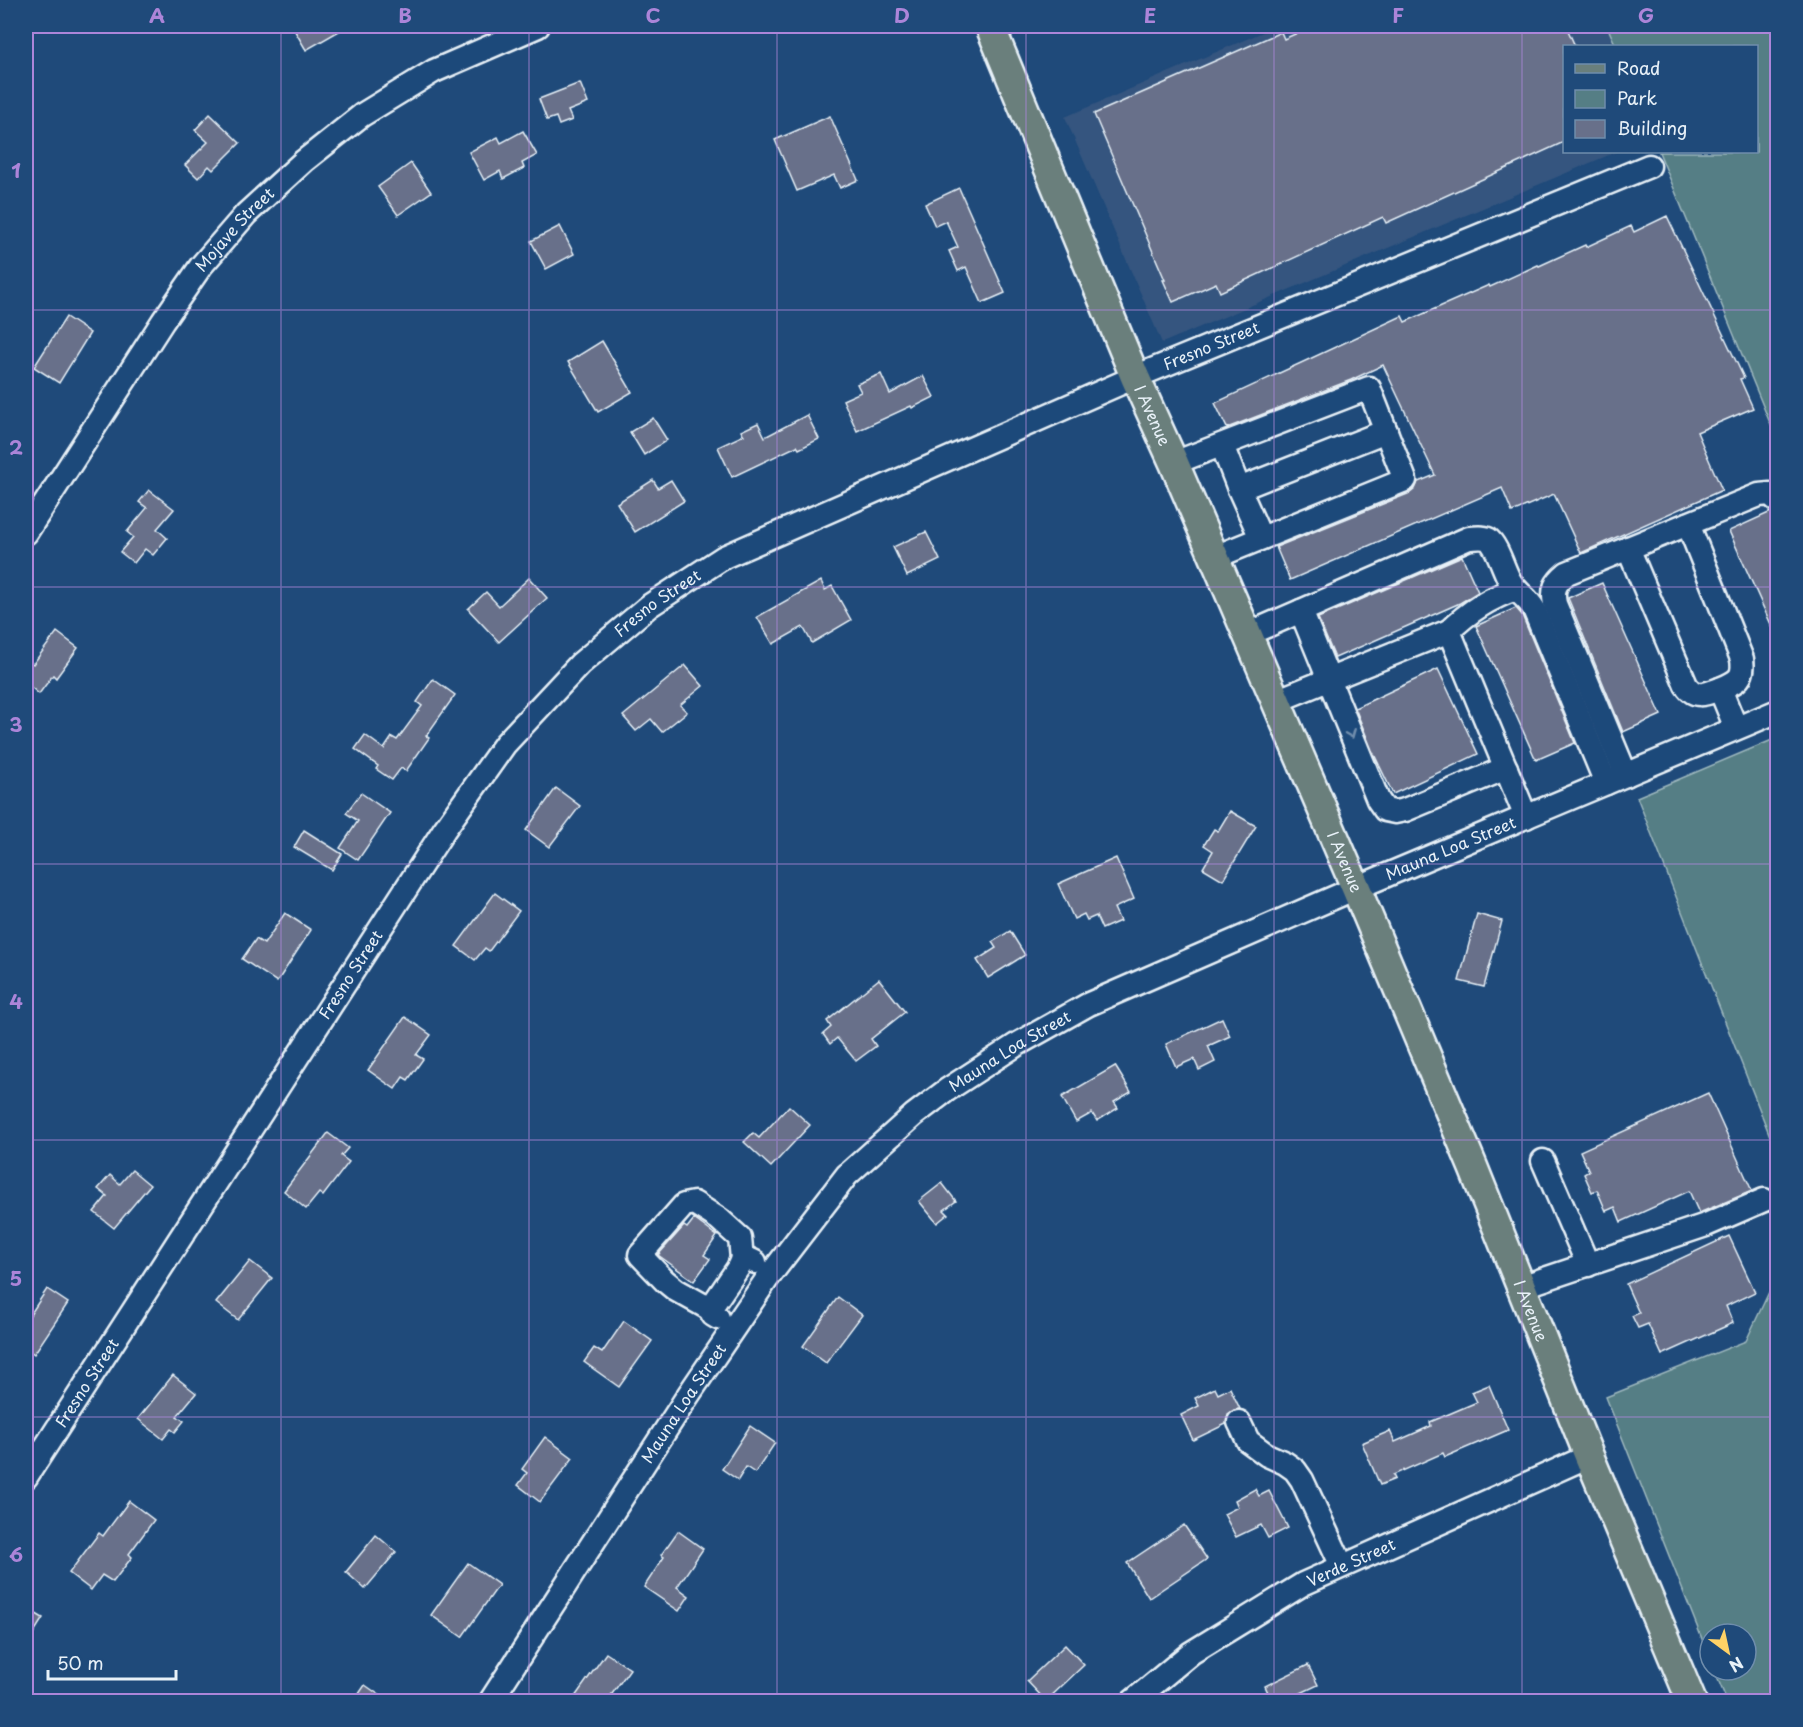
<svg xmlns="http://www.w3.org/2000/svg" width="1803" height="1727" viewBox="0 0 1803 1727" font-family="'Playpen Sans',sans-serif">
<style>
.built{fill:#35557f}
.green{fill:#557e85;stroke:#9eb8be;stroke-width:1.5}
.building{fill:#68708a;stroke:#e8f1f8;stroke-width:1.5}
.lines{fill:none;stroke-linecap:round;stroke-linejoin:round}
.minor-casing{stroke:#e8f1f8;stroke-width:27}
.major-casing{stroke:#e8f1f8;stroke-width:33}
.minor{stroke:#1f4a7a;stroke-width:22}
.major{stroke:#6a7f7c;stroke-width:28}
.oneway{stroke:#6f8dac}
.grid{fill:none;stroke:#ac85d9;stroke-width:1.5;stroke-opacity:0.55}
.labels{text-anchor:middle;stroke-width:6;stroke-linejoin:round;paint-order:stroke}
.street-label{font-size:16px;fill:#e8f1f8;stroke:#1f4a7a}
.neatline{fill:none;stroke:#ac85d9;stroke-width:2}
.grid-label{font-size:20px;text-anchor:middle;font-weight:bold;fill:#ac85d9}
</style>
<rect width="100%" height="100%" fill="#1f4a7a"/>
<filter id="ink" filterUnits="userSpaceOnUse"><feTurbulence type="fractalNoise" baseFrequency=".0167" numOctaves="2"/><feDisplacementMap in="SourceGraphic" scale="12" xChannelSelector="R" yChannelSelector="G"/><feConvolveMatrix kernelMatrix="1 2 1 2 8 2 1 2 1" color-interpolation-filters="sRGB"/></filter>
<g filter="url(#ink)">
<polygon class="built" points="1277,26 1607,26 1616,46 1564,46 1564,152 1616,152 1162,343 1065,117"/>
<g class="green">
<polygon points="1607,26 1777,26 1777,440 1659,152 1756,152 1756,46 1616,46"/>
<polygon points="1777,738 1777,1154 1637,797"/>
<polygon points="1777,1275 1777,1701 1727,1701 1714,1670 1746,1670 1746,1634 1710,1634 1710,1659 1606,1397 1746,1341"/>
</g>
<g class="building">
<polygon points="292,26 348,26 306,50"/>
<polygon points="1313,26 1566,26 1575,46 1564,46 1564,142 1386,223 1383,217 1220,292 1216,283 1173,302 1163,280 1165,280 1094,114 1281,32 1284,39"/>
<polygon points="580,83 588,103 568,111 572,120 559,125 556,117 547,120 539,99"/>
<polygon points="210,114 240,143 213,170 209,166 198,178 185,165 208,142 195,130"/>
<polygon points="830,116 858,180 840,188 834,175 797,191 775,140"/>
<polygon points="523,131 537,155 522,163 524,168 503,179 500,171 484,180 469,152 498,137 501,143"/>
<polygon points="411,163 431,192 398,215 378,187"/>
<polygon points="959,188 1005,293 982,303 966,267 958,271 949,251 958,247 946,221 935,226 925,204"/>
<polygon points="1667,216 1744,378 1740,379 1753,408 1697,432 1722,490 1581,553 1554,494 1512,512 1502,488 1290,580 1276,547 1410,493 1415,489 1418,482 1435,475 1383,365 1351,380 1227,428 1215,403 1402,316 1405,322 1489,285 1490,287 1538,265 1539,266 1585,245 1586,247 1631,226 1634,232"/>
<polygon points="560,226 574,254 546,269 531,241"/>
<polygon points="66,317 90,333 59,383 34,367"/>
<polygon points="602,341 632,392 598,412 568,362"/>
<polygon points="881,374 890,394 923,376 934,397 912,408 911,406 857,431 843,400 861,392 857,384"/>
<polygon points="807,415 819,439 799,449 797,446 732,477 718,447 744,435 741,431 758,423 765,437"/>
<polygon points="653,418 667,440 644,455 630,432"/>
<polygon points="653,480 658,488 671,480 684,501 635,532 617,503"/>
<polygon points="149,490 174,509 157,529 167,538 153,555 145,549 134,563 120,552 133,537 127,532 147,508 139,502"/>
<polygon points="1771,512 1778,526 1778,640 1729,531"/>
<polygon points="926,532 940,560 907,576 893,547"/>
<polygon points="1462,556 1478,592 1460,603 1335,658 1318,618"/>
<polygon points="529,578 547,598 499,642 468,609 486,592 499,606"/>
<polygon points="821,581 825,590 832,586 851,620 812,643 803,627 773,644 757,617"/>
<polygon points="1602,583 1661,715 1623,732 1568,598"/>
<polygon points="1516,608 1522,615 1575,743 1536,760 1476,626"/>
<polygon points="57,632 78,648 56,678 53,675 39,694 26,683 26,659 33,664"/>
<polygon points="685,665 703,686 680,705 687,712 662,732 651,719 636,731 623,716"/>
<polygon points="1438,669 1478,754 1393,794 1372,750 1355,708"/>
<polygon points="433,679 455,695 426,736 429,738 406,771 401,768 392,780 376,769 378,766 355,749 365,735 384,749 392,737 397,740 422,706 417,702"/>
<polygon points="556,788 580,806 549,847 526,830"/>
<polygon points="361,793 390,813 358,860 340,848 358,821 346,813"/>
<polygon points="1230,811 1256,826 1223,880 1203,868 1213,851 1204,845 1214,829 1218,831"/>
<polygon points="304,830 342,854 332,870 294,847"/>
<polygon points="1116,858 1134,899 1114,908 1120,921 1102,929 1096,916 1087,920 1084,914 1074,919 1058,884"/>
<polygon points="495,893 519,911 489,951 485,948 475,960 456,946"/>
<polygon points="285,913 311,930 277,982 242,959 256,939 264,944"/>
<polygon points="1477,914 1502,921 1484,987 1459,981"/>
<polygon points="1010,931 1025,955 988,978 977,960 996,948 992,942"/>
<polygon points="879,979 905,1012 871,1039 876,1046 856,1061 837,1038 830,1044 823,1034 831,1027 827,1021"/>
<polygon points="405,1017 431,1035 416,1055 423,1059 408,1080 403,1077 395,1089 368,1070"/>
<polygon points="1222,1018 1230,1036 1208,1046 1215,1062 1199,1070 1194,1059 1176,1067 1166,1044"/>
<polygon points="1115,1066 1131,1092 1114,1102 1118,1108 1097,1121 1092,1113 1076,1122 1062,1097"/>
<polygon points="1708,1093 1752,1191 1699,1213 1689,1191 1621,1222 1615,1207 1606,1211 1597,1190 1592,1192 1584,1174 1589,1171 1580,1151"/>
<polygon points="789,1106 810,1125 771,1167 744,1142 753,1133 759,1138"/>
<polygon points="328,1133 348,1148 341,1156 349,1162 323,1196 319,1193 306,1209 284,1191"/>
<polygon points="132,1170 150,1185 114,1228 94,1212 107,1196 98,1189 110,1175 120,1184"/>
<polygon points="942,1183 956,1201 944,1210 948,1214 937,1223 919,1201"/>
<polygon points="694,1219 717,1236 704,1255 710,1259 694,1281 658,1255 684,1226 687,1228"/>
<polygon points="1729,1236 1755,1292 1726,1306 1733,1323 1662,1355 1648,1324 1638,1328 1632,1316 1639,1313 1626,1284"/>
<polygon points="250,1261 272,1278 238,1320 216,1303"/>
<polygon points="47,1289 68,1303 34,1354 26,1348 26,1321"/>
<polygon points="838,1297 862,1315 826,1363 803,1346"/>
<polygon points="624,1321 652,1341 619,1387 584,1362 594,1348 602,1353"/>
<polygon points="173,1375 196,1393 177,1416 184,1421 175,1432 171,1429 163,1439 138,1419"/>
<polygon points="1489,1385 1508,1430 1445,1457 1443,1453 1393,1475 1395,1479 1380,1485 1362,1443 1390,1431 1395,1442 1431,1426 1430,1422 1477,1402 1472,1392"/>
<polygon points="1215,1388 1218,1394 1230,1388 1240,1409 1234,1410 1228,1414 1226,1424 1193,1440 1181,1415 1199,1406 1195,1398"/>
<polygon points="750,1426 775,1443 755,1473 746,1467 738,1480 722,1469"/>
<polygon points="545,1437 573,1458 540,1502 518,1485 527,1473 522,1469"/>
<polygon points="1255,1489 1259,1496 1269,1491 1288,1528 1268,1538 1261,1525 1236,1537 1224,1514 1238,1507 1235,1500"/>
<polygon points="129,1501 154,1520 129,1554 132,1557 113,1582 102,1575 91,1590 69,1573 99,1533 103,1536"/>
<polygon points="1184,1525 1207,1559 1149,1598 1127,1563"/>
<polygon points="678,1531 703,1549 677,1587 689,1596 679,1611 644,1587 664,1557 661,1555"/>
<polygon points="376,1535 396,1552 365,1589 346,1572"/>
<polygon points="468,1563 499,1585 462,1637 431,1615"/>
<polygon points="26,1608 43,1618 26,1645"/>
<polygon points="1065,1645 1084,1665 1046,1701 1027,1681"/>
<polygon points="606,1653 630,1669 607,1701 572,1701"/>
<polygon points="1308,1665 1318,1685 1284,1701 1272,1701 1265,1686"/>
<polygon points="365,1685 388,1701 354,1701"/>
</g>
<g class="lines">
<g class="minor-casing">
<g id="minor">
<polyline points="1222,445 1239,489"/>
<polyline points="1174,463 1369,388 1405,480 1215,557"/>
<path d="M1688,524L1742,659C1745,679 1736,682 1720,689L1736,728"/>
<path id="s1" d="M26,533L163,321L201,266L246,214L304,161L362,115L434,71L538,26"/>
<polyline points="1261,538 1239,489 1386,431"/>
<path d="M1628,548L1686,685C1695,699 1706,694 1720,689"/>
<polyline points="1301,611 1378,800 1385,810 1395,812 1405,810 1506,768"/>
<path d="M1449,631C1469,611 1489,598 1516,589"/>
<path d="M1248,634L1469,538C1475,538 1482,536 1488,539C1497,545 1504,571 1510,581C1516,592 1528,598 1534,609L1606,783"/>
<polyline points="1276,701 1449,631 1526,817"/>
<path d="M1626,775L1555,604C1552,589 1555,583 1567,573L1759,495L1770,494L1778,501"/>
<polyline points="1543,1161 1588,1265"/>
<polyline points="1521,1287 1706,1225 1764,1200"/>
<polyline points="710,1309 676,1290 665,1281 640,1255 684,1205 694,1203 719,1219 740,1238 742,1259"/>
<polyline points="718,1318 713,1315 710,1309 738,1268 742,1259 751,1260 755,1262"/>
<polyline points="1239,1422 1248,1441 1267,1455 1285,1463 1295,1470 1302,1480 1342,1566"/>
<path id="s2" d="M26,1477L444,830L505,744L580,664L649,606L724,557L1135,377L1649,166"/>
<path id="s3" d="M490,1702L689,1394L767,1279L847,1175L914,1115L947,1090L1016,1045L1089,1004L1356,888L1778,711"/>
<path id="s4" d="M1132,1702L1191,1653L1303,1584L1589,1456"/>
</g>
</g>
<g class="major-casing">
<g id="major">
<path id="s5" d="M990,26L1135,377L1174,463L1356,888L1473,1167L1589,1456L1692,1702"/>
</g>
</g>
<use href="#minor" class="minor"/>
<use href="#major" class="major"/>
</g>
<defs><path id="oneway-chevron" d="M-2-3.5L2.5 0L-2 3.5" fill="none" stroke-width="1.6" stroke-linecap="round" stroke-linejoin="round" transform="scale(1.5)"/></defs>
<use class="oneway" href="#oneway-chevron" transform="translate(1351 734) rotate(68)"/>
</g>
<path class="grid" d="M281,26V1702M529,26V1702M777,26V1702M1026,26V1702M1274,26V1702M1522,26V1702M26,310H1778M26,587H1778M26,864H1778M26,1140H1778M26,1417H1778"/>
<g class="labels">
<g class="street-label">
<text dy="6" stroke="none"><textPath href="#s1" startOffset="369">Mojave Street</textPath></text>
<text dy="6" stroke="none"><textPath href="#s2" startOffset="1696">Fresno Street</textPath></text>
<text dy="6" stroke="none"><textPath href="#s5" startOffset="422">I Avenue</textPath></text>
<text dy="6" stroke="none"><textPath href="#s2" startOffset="1084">Fresno Street</textPath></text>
<text dy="6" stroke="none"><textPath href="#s3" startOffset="1328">Mauna Loa Street</textPath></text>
<text dy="6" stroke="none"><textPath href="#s5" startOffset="908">I Avenue</textPath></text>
<text dy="6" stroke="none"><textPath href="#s2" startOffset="598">Fresno Street</textPath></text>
<text dy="6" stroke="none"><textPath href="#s3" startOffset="842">Mauna Loa Street</textPath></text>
<text dy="6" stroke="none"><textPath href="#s5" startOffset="1394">I Avenue</textPath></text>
<text dy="6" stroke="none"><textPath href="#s2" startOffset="112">Fresno Street</textPath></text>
<text dy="6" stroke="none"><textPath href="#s3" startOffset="356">Mauna Loa Street</textPath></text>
<text dy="6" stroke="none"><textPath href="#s4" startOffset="261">Verde Street</textPath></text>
</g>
</g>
<rect width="1803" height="1727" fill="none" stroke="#1f4a7a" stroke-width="66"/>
<rect x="1563" y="45" width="195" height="108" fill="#1f4a7a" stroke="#6f8dac" stroke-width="1.5"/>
<rect x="1575" y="64" width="30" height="9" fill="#6a7f7c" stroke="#6f8dac" stroke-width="1.5"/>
<text x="1617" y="75" font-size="18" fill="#e8f1f8">Road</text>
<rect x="1575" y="90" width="30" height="18" fill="#557e85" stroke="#6f8dac" stroke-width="1.5"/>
<text x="1617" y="105" font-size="18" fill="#e8f1f8">Park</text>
<rect x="1575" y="120" width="30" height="18" fill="#68708a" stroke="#6f8dac" stroke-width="1.5"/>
<text x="1617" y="135" font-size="18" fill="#e8f1f8">Building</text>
<g transform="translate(1728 1652) rotate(147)"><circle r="28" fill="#1f4a7a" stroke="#6f8dac" stroke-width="1.5"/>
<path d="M0-4.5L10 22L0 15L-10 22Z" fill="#ffd166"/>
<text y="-9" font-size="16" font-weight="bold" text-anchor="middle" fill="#e8f1f8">N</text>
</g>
<path d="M48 1670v9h128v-9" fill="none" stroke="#e8f1f8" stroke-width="3"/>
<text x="57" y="1670" font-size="18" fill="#e8f1f8" stroke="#1f4a7a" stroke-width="4.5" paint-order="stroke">50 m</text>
<rect x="33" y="33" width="1737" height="1661" class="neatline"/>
<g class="grid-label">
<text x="157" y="23">A</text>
<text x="405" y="23">B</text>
<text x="653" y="23">C</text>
<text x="902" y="23">D</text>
<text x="1150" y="23">E</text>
<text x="1398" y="23">F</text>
<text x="1646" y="23">G</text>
<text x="16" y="178">1</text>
<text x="16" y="455">2</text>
<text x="16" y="732">3</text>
<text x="16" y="1009">4</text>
<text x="16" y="1286">5</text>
<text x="16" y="1562">6</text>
</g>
</svg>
